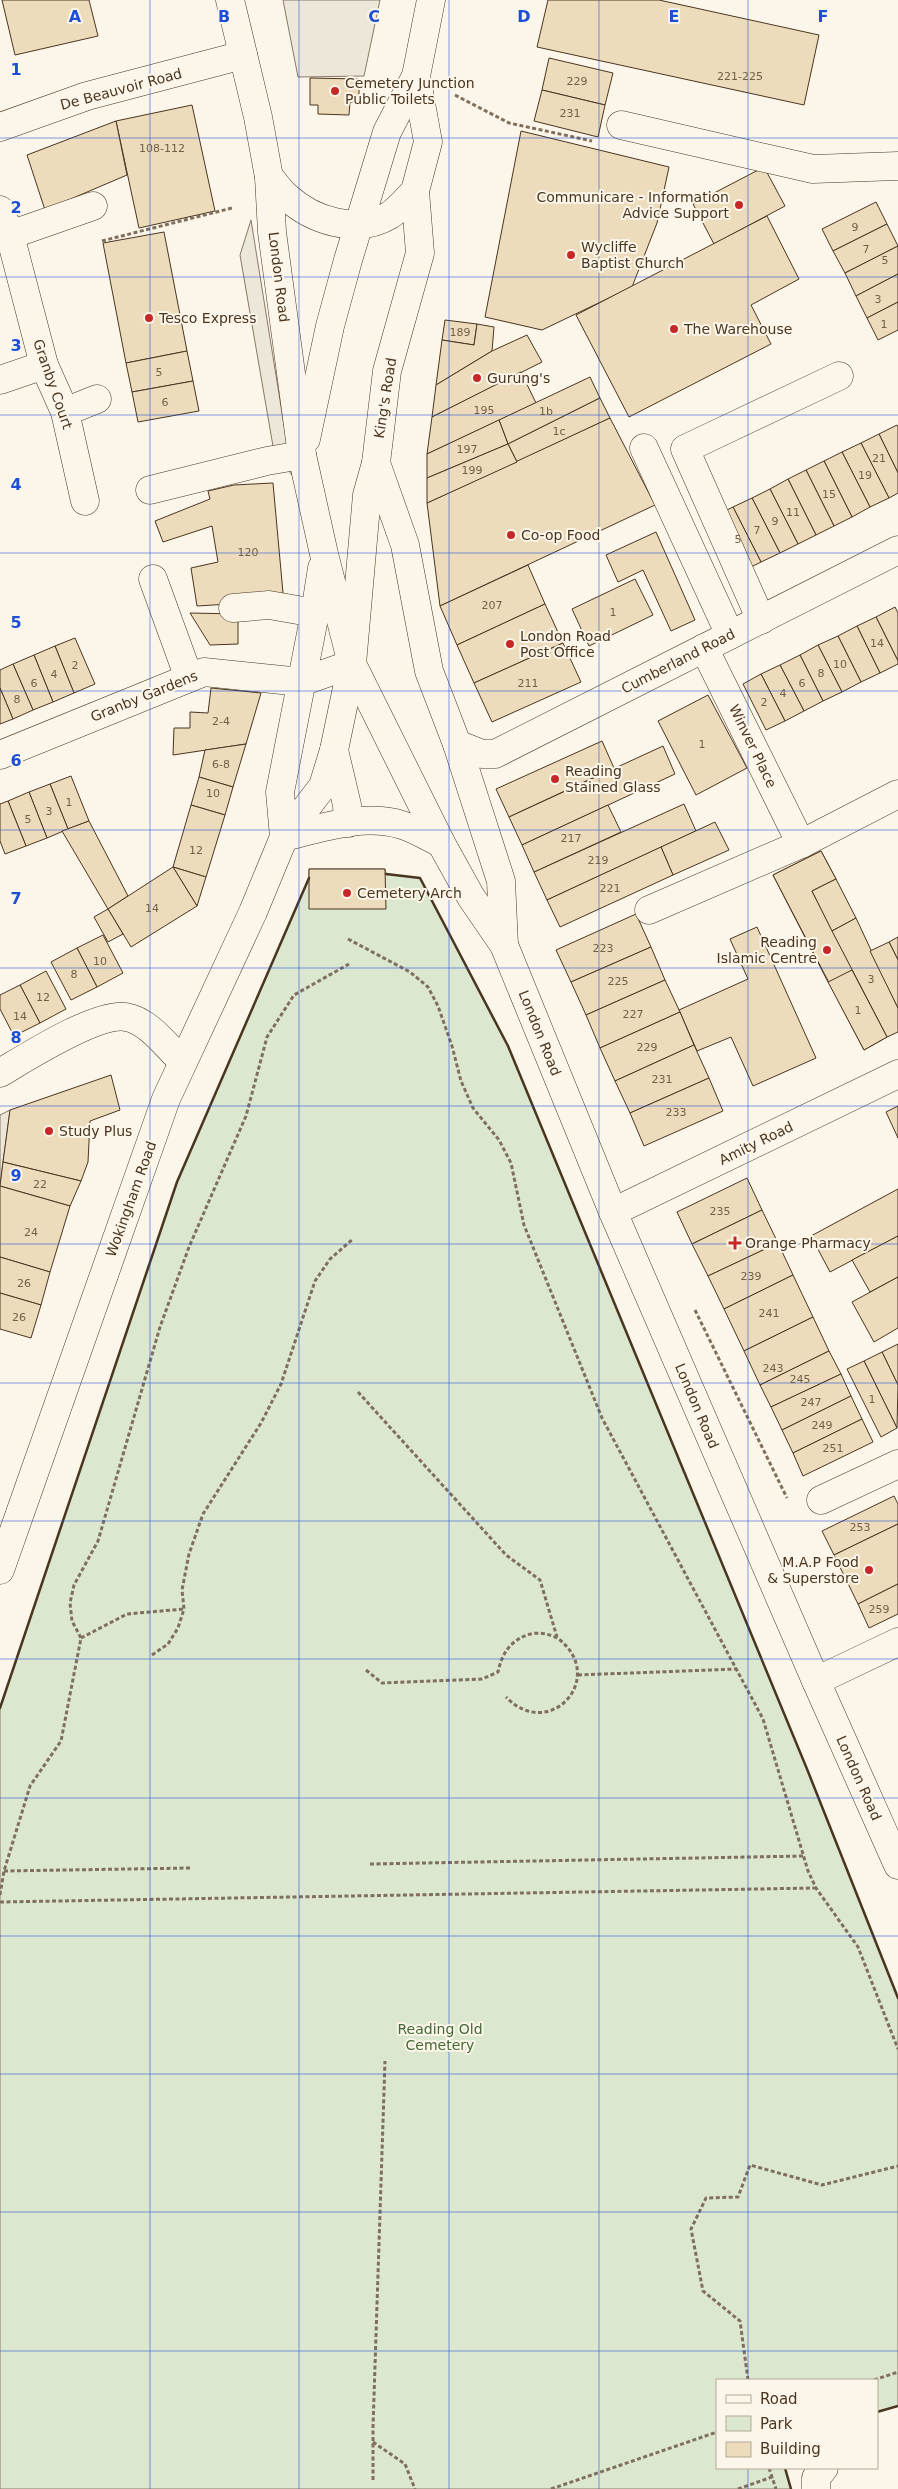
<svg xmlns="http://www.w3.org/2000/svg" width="898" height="2489" viewBox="0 0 898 2489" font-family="'DejaVu Sans',sans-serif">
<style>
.green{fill:#dce7d0;stroke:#887966}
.parking{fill:#ede7d9;stroke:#887966}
.building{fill:#ecdcbc;stroke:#4a3520}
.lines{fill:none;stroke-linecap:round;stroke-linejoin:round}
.minor-casing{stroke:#4a3520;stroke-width:29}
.major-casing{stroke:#4a3520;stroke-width:29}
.path{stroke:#7f6f5c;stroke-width:3;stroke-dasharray:4 2.5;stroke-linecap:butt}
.minor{stroke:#fbf6e9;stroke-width:28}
.major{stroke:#fbf6e9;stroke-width:28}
.wall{stroke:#4a3520;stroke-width:2.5}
.grid{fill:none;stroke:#1d4ed8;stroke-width:1;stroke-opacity:0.55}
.poi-dot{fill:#c62828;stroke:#fbf6e9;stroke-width:2}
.labels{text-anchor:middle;stroke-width:4;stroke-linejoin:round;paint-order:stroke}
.number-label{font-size:11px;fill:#725f47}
.poi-label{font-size:14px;fill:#4a3520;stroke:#fbf6e9;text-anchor:start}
.street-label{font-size:14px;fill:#4a3520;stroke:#fbf6e9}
.park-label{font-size:14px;fill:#436837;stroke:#fbf6e9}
.grid-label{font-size:16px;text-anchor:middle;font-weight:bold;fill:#1d4ed8;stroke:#fbf6e9;stroke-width:4;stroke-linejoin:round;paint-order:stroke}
</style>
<rect width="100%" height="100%" fill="#fbf6e9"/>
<polygon class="green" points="309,869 385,869 386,874 420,878 508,1046 807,1769 898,1998 898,2406 877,2412 877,2380 717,2380 717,2468 785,2468 791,2489 0,2489 0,1708 177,1182 309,878"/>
<g class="parking">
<polygon points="283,0 380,0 364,76 298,77"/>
<polygon points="251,220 292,475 274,452 240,255"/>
<polygon points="10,1110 3,1162 0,1186 0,1115"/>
</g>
<g class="building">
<polygon points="2,0 89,0 98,36 15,55"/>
<polygon points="548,0 659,0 819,35 804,105 537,47"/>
<polygon points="549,58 613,73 605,105 542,90"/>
<polygon points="310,78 359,79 359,102 350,102 349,115 318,114 318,105 310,105"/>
<polygon points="542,90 605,105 598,137 534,121"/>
<polygon points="192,105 215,211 139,228 116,121"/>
<polygon points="116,121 127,175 45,210 27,155"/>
<polygon points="521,131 669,167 657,223 632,287 542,330 485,317"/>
<polygon points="764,167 785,206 714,244 693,204"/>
<polygon points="876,202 887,224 833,251 822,229"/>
<polygon points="767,216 799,279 751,305 771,344 629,417 576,315"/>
<polygon points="887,224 898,246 845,273 833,251"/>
<polygon points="164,232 187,351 126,363 103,243"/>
<polygon points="898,246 898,274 856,296 845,273"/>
<polygon points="898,274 898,302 867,318 856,296"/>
<polygon points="898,302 898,330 878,340 867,318"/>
<polygon points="445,320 477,324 474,345 442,340"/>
<polygon points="477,324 494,327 492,351 436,385 442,340 474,345"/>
<polygon points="527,335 542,362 432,417 436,385 492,351"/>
<polygon points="187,351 193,381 132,392 126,363"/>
<polygon points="521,372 536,403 427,454 432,417"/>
<polygon points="590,377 600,398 508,444 499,420"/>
<polygon points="193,381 199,411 138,422 132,392"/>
<polygon points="600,398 610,418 517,462 508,444"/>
<polygon points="610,418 655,505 440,606 427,503"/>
<polygon points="499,420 508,444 427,478 427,454"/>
<polygon points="897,425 898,427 898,473 879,434"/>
<polygon points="879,434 898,473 898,493 889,498 861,443"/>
<polygon points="861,443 889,498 870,507 842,452"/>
<polygon points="508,444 517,462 427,503 427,478"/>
<polygon points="842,452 870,507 852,517 824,461"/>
<polygon points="824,461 852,517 834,526 806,470"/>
<polygon points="806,470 834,526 816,535 788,479"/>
<polygon points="788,479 816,535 798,544 770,489"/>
<polygon points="273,483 283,593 277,601 197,606 191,568 218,562 212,526 163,542 155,521 210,499 208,491 234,485"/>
<polygon points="770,489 798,544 780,553 752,498"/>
<polygon points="752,498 780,553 761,562 733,507"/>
<polygon points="733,507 761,562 743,571 715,516"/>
<polygon points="656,532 695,620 671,631 643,570 618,582 606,555"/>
<polygon points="528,565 545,604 457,645 440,606"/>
<polygon points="635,579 653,615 589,646 572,609"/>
<polygon points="545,604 563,643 474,683 457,645"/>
<polygon points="895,607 898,613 898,661 876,617"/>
<polygon points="190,613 238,614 238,644 210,645"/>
<polygon points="876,617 898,661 898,664 880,673 857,626"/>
<polygon points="857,626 880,673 861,682 838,636"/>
<polygon points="838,636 861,682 842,692 818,645"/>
<polygon points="75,638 95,684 74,693 55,646"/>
<polygon points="563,643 581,682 492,722 474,683"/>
<polygon points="818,645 842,692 823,701 800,655"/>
<polygon points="55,646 74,693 53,702 34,655"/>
<polygon points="34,655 53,702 33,710 13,664"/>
<polygon points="800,655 823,701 804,711 780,665"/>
<polygon points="13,664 33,710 13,719 0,688 0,670"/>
<polygon points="780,665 804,711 785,721 761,674"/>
<polygon points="761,674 785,721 766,730 743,684"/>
<polygon points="0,688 13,719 0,724"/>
<polygon points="211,688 261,693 246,744 173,755 174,728 190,728 190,712 208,713"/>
<polygon points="708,695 747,768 696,795 658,721"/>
<polygon points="602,741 614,768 509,817 496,789"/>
<polygon points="246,744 233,787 199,777 205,750"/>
<polygon points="663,746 675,774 522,845 509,817"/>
<polygon points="71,776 89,821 68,829 50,784"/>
<polygon points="199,777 233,787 225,815 191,805"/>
<polygon points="50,784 68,829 47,838 29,792"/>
<polygon points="29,792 47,838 26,846 8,801"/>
<polygon points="8,801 26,846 5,854 0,841 0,804"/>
<polygon points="684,804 696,831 547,900 534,872"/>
<polygon points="191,805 225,815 206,877 173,867"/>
<polygon points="608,805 621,832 534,872 522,845"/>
<polygon points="89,821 128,896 108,909 62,831"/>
<polygon points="715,822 729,850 673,875 661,847"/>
<polygon points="661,847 673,875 560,927 547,900"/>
<polygon points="821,851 836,879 812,891 852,970 828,982 773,875"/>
<polygon points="821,851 836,879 812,891 887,1037 864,1050 773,875"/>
<polygon points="173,867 206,877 197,906"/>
<polygon points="173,867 197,906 131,947 108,909"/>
<polygon points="309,869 385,869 386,909 309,909"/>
<polygon points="836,879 856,918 832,931 812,891"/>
<polygon points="108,909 123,934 108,942 94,917"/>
<polygon points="636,914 651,947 571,982 556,950"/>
<polygon points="856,918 898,1008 898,1032 887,1037 832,931"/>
<polygon points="757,927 816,1058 753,1086 731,1037 697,1051 679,1010 748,979 730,939"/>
<polygon points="103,935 123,973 97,987 77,948"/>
<polygon points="898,937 898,960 889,942"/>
<polygon points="889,942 898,960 898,1008 870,951"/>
<polygon points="651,947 665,980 586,1015 571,982"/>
<polygon points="77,948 97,987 71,1000 51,962"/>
<polygon points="852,970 887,1037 864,1050 828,982"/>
<polygon points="46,971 66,1009 40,1023 20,985"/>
<polygon points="665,980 680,1012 600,1048 586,1015"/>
<polygon points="20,985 40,1023 14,1036 0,1009 0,995"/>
<polygon points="680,1012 694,1045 615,1081 600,1048"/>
<polygon points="694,1045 709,1078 630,1113 615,1081"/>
<polygon points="111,1075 120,1110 90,1121 88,1162 81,1181 3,1162 10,1110"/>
<polygon points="709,1078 723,1111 644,1146 630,1113"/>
<polygon points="898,1106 898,1138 886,1112"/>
<polygon points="3,1162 81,1181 70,1206 0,1186"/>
<polygon points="747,1178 762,1210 692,1244 677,1212"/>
<polygon points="0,1186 70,1206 50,1272 0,1257"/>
<polygon points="898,1189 898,1236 830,1272 811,1236"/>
<polygon points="762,1210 778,1243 708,1276 692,1244"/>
<polygon points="898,1236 898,1277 870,1292 852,1260"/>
<polygon points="778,1243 793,1275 724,1309 708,1276"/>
<polygon points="0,1257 50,1272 41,1305 0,1293"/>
<polygon points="793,1275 813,1317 744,1351 724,1309"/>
<polygon points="898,1277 898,1328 874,1342 852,1302"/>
<polygon points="0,1293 41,1305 31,1338 0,1329"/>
<polygon points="813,1317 829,1351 760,1385 744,1351"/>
<polygon points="898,1344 898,1385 882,1352"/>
<polygon points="829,1351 841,1374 771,1407 760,1385"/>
<polygon points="882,1352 898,1385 897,1428 864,1361"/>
<polygon points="864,1361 897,1428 881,1437 847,1369"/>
<polygon points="841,1374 851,1396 782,1430 771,1407"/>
<polygon points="851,1396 862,1419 793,1453 782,1430"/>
<polygon points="862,1419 873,1442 803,1476 793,1453"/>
<polygon points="894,1496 898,1504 898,1524 834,1555 822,1531"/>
<polygon points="898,1524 898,1584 858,1604 834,1555"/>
<polygon points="898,1584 898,1614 869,1628 858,1604"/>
</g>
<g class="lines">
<g class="minor-casing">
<g id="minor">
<polyline points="621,125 813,169 898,166"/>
<polyline points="0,127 87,96 243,55"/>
<polyline points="0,210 10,235 44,365 65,412 85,501"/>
<polyline points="10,235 93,206"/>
<polyline points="0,380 44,365"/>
<polyline points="65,412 97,399"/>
<polyline points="644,448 730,635"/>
<polyline points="150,490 267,461 302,455"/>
<polyline points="153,579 189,678"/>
<polyline points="233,608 269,605 315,613"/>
<polyline points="761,620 685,449 839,376"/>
<polyline points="704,648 801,844"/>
<polyline points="457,744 482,754 495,754 898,550"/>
<polyline points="334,750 347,805 348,823"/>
<polyline points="0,755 204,672 301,682 352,664"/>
<polyline points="649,910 801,844 898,794"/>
<path d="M0,1073C27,1057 97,1012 126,1017C149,1021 167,1047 183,1062"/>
<polyline points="613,1212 898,1074"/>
<polyline points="821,1500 898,1464"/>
<polyline points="816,1681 898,1642"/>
<polyline points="816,2489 816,2478 824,2468"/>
</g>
</g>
<g class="major-casing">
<g id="major">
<polyline points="230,0 258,117 269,177 272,232 302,455 324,554 352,664 441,843 471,897 504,945 613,1212 816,1681 898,1865"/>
<path d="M269,177C275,183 280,191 287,197C313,221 358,235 390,215C399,209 407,199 415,191"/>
<polyline points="306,439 330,326 348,260 387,132 416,76 431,0"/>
<polyline points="376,463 405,545 429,671 457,744 501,881 504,945"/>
<polyline points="284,837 280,792 315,613 322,568"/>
<path d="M284,837C321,828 364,813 402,825C415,829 428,837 441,843"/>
<polyline points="0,1570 166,1099 253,912 284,837 323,786 334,750 352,664 367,495 376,463 387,371 420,253 415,191 428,142 416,76"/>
</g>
</g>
<g class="path">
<polyline points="455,95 509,123 592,141"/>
<polyline points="102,241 232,208"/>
<polyline points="348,939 410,972 428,987 438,1006 452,1046 461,1081 473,1108 499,1140 511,1163 524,1225 602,1418 763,1719 808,1871 816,1888 858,1947 898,2049"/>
<polyline points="695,1310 787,1498"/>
<polyline points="358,1392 506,1555 540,1580 557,1637"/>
<polyline points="81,1638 127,1614 184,1609"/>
<polyline points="152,1655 168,1644 178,1628 184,1609 182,1590 189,1554 203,1514 261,1423 281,1384 315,1281 330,1259 353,1239"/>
<path d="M366,1670L382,1683L482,1679L498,1672C502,1654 509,1642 527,1635C537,1631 552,1634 560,1640C607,1679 549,1742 506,1697"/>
<polyline points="578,1675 737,1669"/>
<polyline points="370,1864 804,1856"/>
<polyline points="4,1871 190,1868"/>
<polyline points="0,1895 4,1871 30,1786 61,1741 81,1638 72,1621 70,1603 74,1585 98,1541 160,1327 189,1247 246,1116 267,1037 294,995 349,964"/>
<polyline points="0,1902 816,1888"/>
<polyline points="748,2380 740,2321 703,2291 691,2229 706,2198 738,2197 750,2165 822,2185 898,2166"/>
<polyline points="874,2380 898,2372"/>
<polyline points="373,2442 405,2464 415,2489"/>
<polyline points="769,2468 776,2489"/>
<polyline points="373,2480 373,2427 385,2061"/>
<polyline points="551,2489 717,2432"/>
<polyline points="738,2489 772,2477"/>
</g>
<use href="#minor" class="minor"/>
<use href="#major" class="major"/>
<g class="wall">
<polyline points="386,874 420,878 508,1046 807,1769 898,1998"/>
<polyline points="0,1708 177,1182 309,878"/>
<polyline points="877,2412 898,2406"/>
<polyline points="785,2468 791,2489"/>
</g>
</g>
<path class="grid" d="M150,0V2489M299,0V2489M449,0V2489M599,0V2489M748,0V2380M0,138H898M0,277H898M0,415H898M0,553H898M0,691H898M0,830H898M0,968H898M0,1106H898M0,1244H898M0,1383H898M0,1521H898M0,1659H898M0,1798H898M0,1936H898M0,2074H898M0,2212H898M0,2351H898M748,2468V2489"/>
<g class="poi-dot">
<circle cx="335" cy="91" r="5"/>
<circle cx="739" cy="205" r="5"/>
<circle cx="571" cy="255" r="5"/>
<circle cx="149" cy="318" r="5"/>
<circle cx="674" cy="329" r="5"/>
<circle cx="477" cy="378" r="5"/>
<circle cx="511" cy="535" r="5"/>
<circle cx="510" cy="644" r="5"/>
<circle cx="555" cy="779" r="5"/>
<circle cx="347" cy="893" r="5"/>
<circle cx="827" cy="950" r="5"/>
<circle cx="49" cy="1131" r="5"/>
<path d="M732.5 1235.5h5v5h5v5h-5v5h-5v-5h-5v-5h5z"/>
<circle cx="869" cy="1570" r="5"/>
</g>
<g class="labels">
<g class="number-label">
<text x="740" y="80">221-225</text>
<text x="577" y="85">229</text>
<text x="570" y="117">231</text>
<text x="162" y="152">108-112</text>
<text x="855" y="231">9</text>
<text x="866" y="253">7</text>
<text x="885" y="264">5</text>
<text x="878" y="303">3</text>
<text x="884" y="328">1</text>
<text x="460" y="336">189</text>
<text x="159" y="376">5</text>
<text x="165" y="406">6</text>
<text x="484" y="414">195</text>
<text x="546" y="415">1b</text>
<text x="559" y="435">1c</text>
<text x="467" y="453">197</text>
<text x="879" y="462">21</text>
<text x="472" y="474">199</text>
<text x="865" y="479">19</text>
<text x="829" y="498">15</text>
<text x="793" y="516">11</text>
<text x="775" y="525">9</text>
<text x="757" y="534">7</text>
<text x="738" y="543">5</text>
<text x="248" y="556">120</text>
<text x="492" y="609">207</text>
<text x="613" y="616">1</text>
<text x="877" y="647">14</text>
<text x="840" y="668">10</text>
<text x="75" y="669">2</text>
<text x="821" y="677">8</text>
<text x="54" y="678">4</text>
<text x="34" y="687">6</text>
<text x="528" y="687">211</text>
<text x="802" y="687">6</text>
<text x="783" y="697">4</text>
<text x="17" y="703">8</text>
<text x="764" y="706">2</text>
<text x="221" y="725">2-4</text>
<text x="702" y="748">1</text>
<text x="221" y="768">6-8</text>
<text x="213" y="797">10</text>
<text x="69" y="806">1</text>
<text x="49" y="815">3</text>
<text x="28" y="823">5</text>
<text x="571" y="842">217</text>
<text x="196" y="854">12</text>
<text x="598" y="864">219</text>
<text x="610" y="892">221</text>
<text x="152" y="912">14</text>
<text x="603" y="952">223</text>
<text x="100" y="965">10</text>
<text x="74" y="978">8</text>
<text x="871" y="983">3</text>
<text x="618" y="985">225</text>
<text x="43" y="1001">12</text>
<text x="858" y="1014">1</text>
<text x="633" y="1018">227</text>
<text x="20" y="1020">14</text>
<text x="647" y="1051">229</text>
<text x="662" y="1083">231</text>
<text x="676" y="1116">233</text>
<text x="40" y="1188">22</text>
<text x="720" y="1215">235</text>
<text x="31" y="1236">24</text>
<text x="751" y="1280">239</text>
<text x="24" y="1287">26</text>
<text x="769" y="1317">241</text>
<text x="19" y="1321">26</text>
<text x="773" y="1372">243</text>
<text x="800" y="1383">245</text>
<text x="872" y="1403">1</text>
<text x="811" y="1406">247</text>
<text x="822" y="1429">249</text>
<text x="833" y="1452">251</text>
<text x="860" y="1531">253</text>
<text x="879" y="1613">259</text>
</g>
<g class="poi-label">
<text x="345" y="88">Cemetery Junction<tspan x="345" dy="16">Public Toilets</tspan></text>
<text x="729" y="202" text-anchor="end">Communicare - Information<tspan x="729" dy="16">Advice Support</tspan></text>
<text x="581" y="252">Wycliffe<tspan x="581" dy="16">Baptist Church</tspan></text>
<text x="159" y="323">Tesco Express</text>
<text x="684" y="334">The Warehouse</text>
<text x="487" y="383">Gurung's</text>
<text x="521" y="540">Co-op Food</text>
<text x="520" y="641">London Road<tspan x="520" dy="16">Post Office</tspan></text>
<text x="565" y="776">Reading<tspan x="565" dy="16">Stained Glass</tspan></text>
<text x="357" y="898">Cemetery Arch</text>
<text x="817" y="947" text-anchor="end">Reading<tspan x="817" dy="16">Islamic Centre</tspan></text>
<text x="59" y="1136">Study Plus</text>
<text x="745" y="1248">Orange Pharmacy</text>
<text x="859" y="1567" text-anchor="end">M.A.P Food<tspan x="859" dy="16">&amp; Superstore</tspan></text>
</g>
<g class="street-label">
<text transform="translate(121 89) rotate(-15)" y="5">De Beauvoir Road</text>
<text transform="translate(279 277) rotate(83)" y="5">London Road</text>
<text transform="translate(53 384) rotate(71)" y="5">Granby Court</text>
<text transform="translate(385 398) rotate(-81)" y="5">King's Road</text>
<text transform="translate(678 661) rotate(-27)" y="5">Cumberland Road</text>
<text transform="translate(144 696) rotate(-22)" y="5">Granby Gardens</text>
<text transform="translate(753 746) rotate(64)" y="5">Winver Place</text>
<text transform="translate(540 1033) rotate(68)" y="5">London Road</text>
<text transform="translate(756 1143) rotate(-26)" y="5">Amity Road</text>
<text transform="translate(131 1199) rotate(-70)" y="5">Wokingham Road</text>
<text transform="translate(697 1406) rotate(67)" y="5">London Road</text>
<text transform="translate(859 1778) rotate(66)" y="5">London Road</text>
</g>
<g class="park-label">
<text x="440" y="2034">Reading Old<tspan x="440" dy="16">Cemetery</tspan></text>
</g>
</g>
<g class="grid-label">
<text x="75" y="22">A</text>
<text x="224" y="22">B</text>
<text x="374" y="22">C</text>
<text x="524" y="22">D</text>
<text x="674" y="22">E</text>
<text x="823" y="22">F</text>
<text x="16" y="75">1</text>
<text x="16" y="213">2</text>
<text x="16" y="351">3</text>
<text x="16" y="490">4</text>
<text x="16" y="628">5</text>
<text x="16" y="766">6</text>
<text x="16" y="904">7</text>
<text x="16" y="1043">8</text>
<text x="16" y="1181">9</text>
</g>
<rect x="716" y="2379" width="162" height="90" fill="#fbf6e9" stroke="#b4a999"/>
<rect x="726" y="2395" width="25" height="8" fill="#fbf6e9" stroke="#b4a999"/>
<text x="760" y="2404" font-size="15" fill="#4a3520">Road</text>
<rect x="726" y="2416" width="25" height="15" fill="#dce7d0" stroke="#b4a999"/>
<text x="760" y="2429" font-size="15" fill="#4a3520">Park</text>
<rect x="726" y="2442" width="25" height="15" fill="#ecdcbc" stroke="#b4a999"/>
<text x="760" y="2454" font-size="15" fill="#4a3520">Building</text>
</svg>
